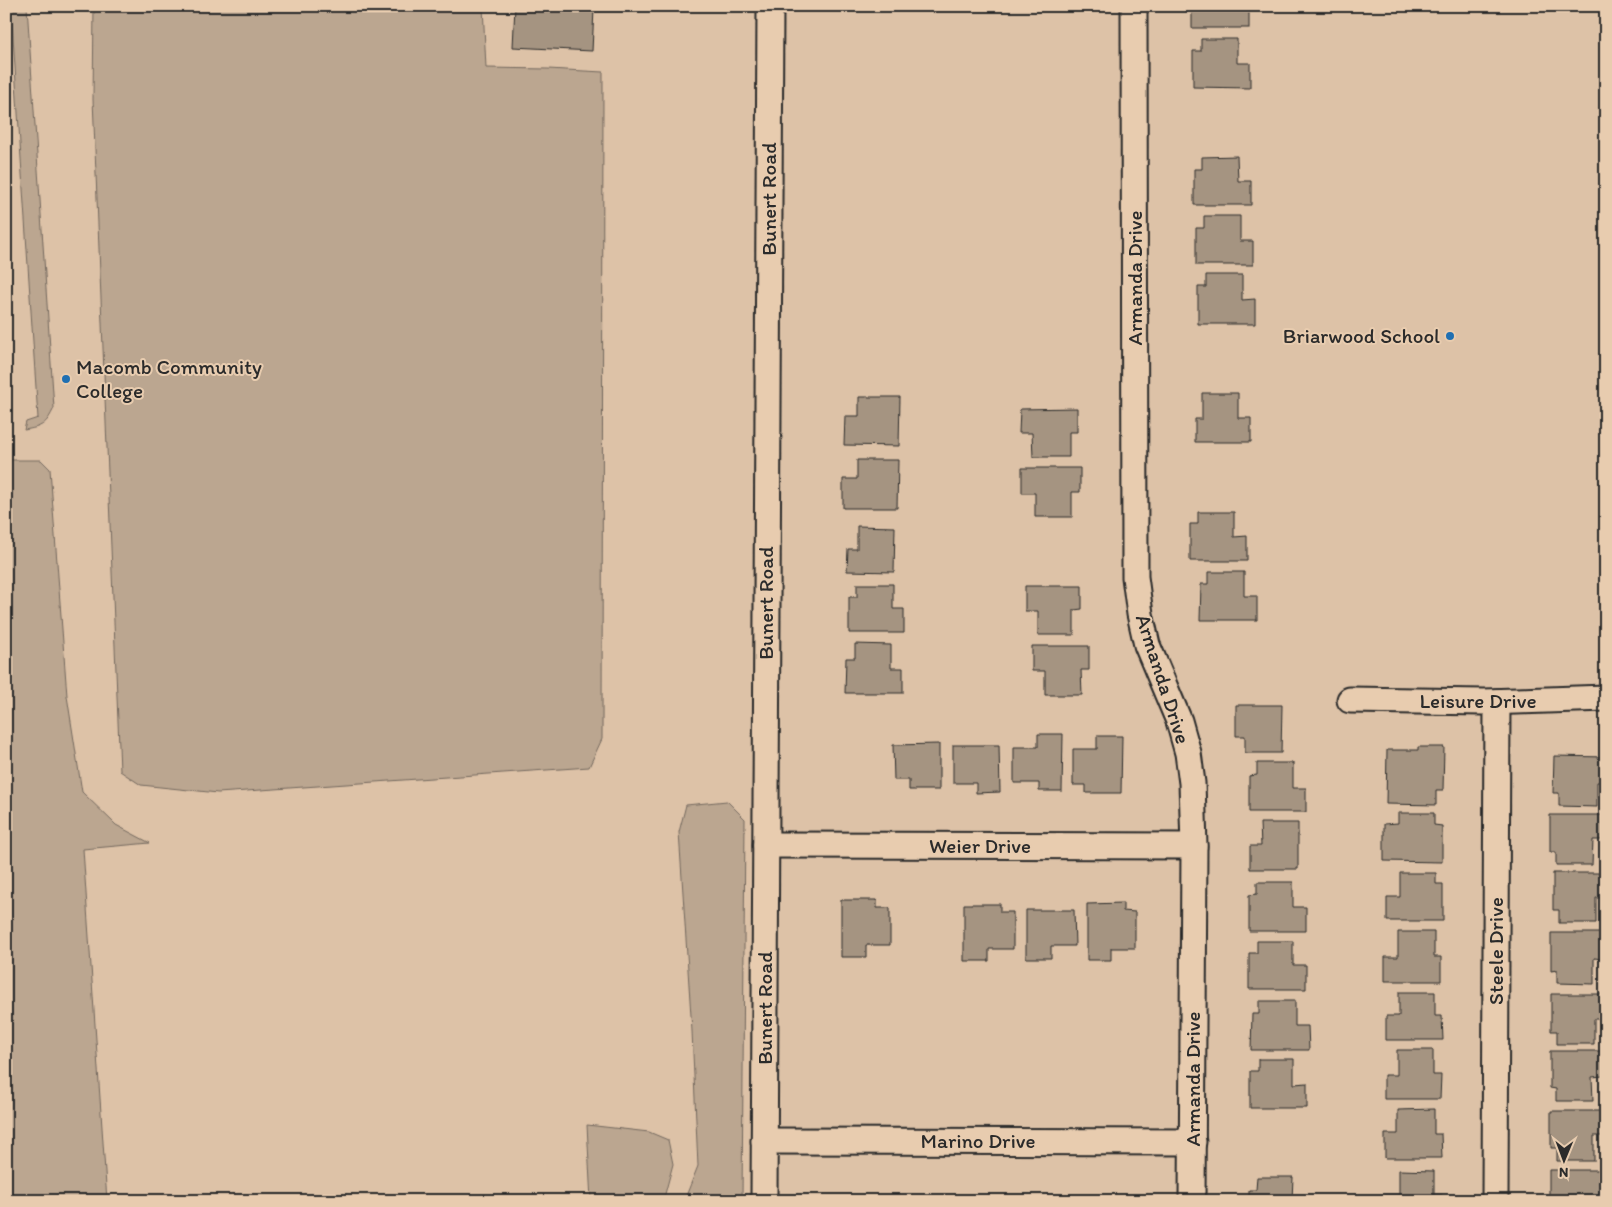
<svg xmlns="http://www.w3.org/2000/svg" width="1612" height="1207" viewBox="0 0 1612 1207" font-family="Itim,sans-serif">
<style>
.green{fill:#bba690;stroke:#73685e}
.building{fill:#a59481;stroke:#2b2b2b}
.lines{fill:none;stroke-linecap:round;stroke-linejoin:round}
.minor-casing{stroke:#2b2b2b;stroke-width:29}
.minor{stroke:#e8ccaf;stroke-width:25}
.poi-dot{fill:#1f6fb2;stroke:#e8ccaf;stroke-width:2}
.labels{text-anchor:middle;stroke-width:4;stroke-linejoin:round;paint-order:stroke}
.street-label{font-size:21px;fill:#2b2b2b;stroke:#e8ccaf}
.poi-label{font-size:21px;fill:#2b2b2b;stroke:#e8ccaf;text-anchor:end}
</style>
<rect width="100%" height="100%" fill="#ddc2a7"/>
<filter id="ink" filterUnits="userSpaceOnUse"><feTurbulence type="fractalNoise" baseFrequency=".02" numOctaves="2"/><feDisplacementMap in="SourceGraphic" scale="10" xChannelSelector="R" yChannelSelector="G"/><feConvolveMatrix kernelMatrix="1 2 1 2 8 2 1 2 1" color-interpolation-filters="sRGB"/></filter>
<g filter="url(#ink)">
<g class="green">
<path d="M11,6H27L54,408C46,425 42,427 24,430L26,422L38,418Z"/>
<polygon points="94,6 483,6 486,68 548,69 603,72 602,739 589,767 218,793 141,785 120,771 93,99"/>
<polygon points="6,460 41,460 50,469 67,696 82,792 116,825 150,843 83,849 107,1201 6,1201"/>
<polygon points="727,801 745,819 742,1201 684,1201 698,1166 692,1031 679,832 686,805"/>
<polygon points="587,1125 649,1132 668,1140 673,1164 665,1194 660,1201 591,1201"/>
</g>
<g class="building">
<polygon points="515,6 594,9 592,51 513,47"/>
<rect x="1192" y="6" width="57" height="22"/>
<polygon points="1201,39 1237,39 1237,63 1250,63 1250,88 1193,87 1193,51 1201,51"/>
<polygon points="1237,156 1238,181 1251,181 1251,205 1194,205 1194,169 1202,169 1202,157"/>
<polygon points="1204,216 1240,216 1240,241 1253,241 1253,265 1196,265 1196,228 1204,228"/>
<polygon points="1206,275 1242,275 1242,300 1255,299 1255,324 1198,324 1198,287 1206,287"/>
<polygon points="1202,393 1238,393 1238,418 1251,418 1251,442 1195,442 1195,419 1202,419"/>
<polygon points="859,397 900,397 899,446 844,445 845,416 859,416"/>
<polygon points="1077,408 1077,432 1069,432 1069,457 1033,457 1032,433 1019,433 1020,409"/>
<polygon points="857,460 898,460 897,508 843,508 843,479 857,479"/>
<polygon points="1022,468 1080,468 1080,492 1072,492 1072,517 1035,517 1035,493 1022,493"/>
<polygon points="1198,512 1234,512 1234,537 1247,536 1247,561 1190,561 1190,524 1198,524"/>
<polygon points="857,526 895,527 894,572 847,571 848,549 857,549"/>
<polygon points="1208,572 1244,572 1244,596 1257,596 1257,620 1200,620 1201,584 1208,584"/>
<polygon points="857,584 893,584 893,609 904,609 904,633 849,633 849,597 857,597"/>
<polygon points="1025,586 1082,586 1082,609 1074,610 1074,635 1038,635 1038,611 1025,611"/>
<polygon points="855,644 891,645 891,668 903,668 903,693 845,693 846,658 855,658"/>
<polygon points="1032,646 1089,646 1089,670 1081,670 1082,695 1045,695 1045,671 1032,671"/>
<polygon points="1236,705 1282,705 1281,753 1245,753 1245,736 1236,736"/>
<polygon points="1038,734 1063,734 1062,791 1039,791 1039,783 1014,783 1014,747 1038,747"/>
<polygon points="1097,736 1122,736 1121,793 1086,793 1086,785 1073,785 1073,749 1097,749"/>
<polygon points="939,744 939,790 909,790 909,780 894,780 893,745"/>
<polygon points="953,745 999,745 1000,792 976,793 976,783 953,783"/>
<polygon points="1418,747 1444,747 1443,790 1436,790 1436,805 1386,804 1387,750 1418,750"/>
<polygon points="1554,756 1606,757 1606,782 1597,782 1597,807 1559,806 1559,793 1553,793"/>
<polygon points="1257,763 1293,763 1293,788 1306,788 1306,812 1249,812 1249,776 1257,775"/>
<polygon points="1398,813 1434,813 1434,825 1442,826 1442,862 1384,861 1384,824 1398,823"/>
<polygon points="1550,815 1603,815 1603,840 1593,840 1592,865 1556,865 1556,852 1550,852"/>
<polygon points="1260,823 1298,823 1298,869 1250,869 1250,846 1261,846"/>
<polygon points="1400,873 1436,873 1436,884 1443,884 1443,921 1387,921 1387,897 1400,897"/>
<polygon points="1553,873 1606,873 1606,898 1596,898 1596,923 1559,923 1559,910 1553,910"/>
<polygon points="1257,882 1293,882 1293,907 1306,907 1306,931 1249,931 1249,895 1257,894"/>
<polygon points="841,900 877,900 877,908 890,908 890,945 866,945 866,957 841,957"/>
<polygon points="1123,903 1123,911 1135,912 1135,948 1111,948 1111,960 1087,960 1087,904"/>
<polygon points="964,904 1000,904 1000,912 1013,912 1013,949 989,949 989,961 964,961"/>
<polygon points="1026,910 1074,910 1075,946 1051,946 1051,958 1026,958"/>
<polygon points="1398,932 1434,932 1434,957 1441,957 1441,981 1385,981 1385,957 1398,957"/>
<polygon points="1551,933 1604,933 1604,959 1594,958 1594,984 1557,983 1557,970 1551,971"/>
<polygon points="1257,941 1293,941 1293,965 1306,965 1306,989 1249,989 1249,953 1257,953"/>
<polygon points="1399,992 1435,992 1435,1016 1442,1016 1443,1040 1386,1040 1386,1016 1399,1016"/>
<polygon points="1551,994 1605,994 1604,1019 1594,1019 1594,1044 1557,1044 1557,1031 1551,1031"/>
<polygon points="1259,1001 1295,1001 1295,1026 1308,1026 1309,1050 1251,1050 1252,1014 1259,1014"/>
<polygon points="1397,1050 1433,1050 1433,1075 1441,1075 1440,1099 1384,1099 1384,1075 1397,1075"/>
<polygon points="1550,1051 1603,1051 1603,1076 1592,1077 1593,1101 1556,1101 1556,1089 1550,1088"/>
<polygon points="1258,1059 1294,1059 1294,1084 1307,1083 1307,1108 1250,1108 1250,1071 1258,1071"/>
<polygon points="1434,1109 1434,1134 1441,1134 1442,1158 1385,1158 1385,1134 1398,1134 1398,1110"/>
<polygon points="1551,1111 1605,1111 1605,1136 1594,1136 1594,1161 1557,1161 1557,1148 1551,1148"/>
<polygon points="1399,1170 1434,1171 1434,1195 1442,1195 1442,1201 1385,1201 1385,1195 1399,1195"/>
<polygon points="1549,1170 1602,1170 1603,1195 1592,1195 1592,1201 1549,1201"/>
<polygon points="1257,1177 1293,1177 1292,1201 1249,1201 1249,1190 1256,1190"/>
<rect x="903" y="1197" width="48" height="4"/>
<rect x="833" y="1198" width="36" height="3"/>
<rect x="965" y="1198" width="48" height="3"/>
<rect x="1025" y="1199" width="36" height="2"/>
<rect x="1086" y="1199" width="36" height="2"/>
</g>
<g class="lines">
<g class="minor-casing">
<g id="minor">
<polyline points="1134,6 1135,577 1140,614 1147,645 1179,721 1188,753 1192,783 1194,846 1192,1201"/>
<polyline points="1350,700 1484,702 1606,698"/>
<polyline points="766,845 1194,846"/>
<polyline points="764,1141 1193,1142"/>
<polyline points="764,1201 770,6"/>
<polyline points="1495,1201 1497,702"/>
</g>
</g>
<use href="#minor" class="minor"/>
</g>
</g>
<g class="poi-dot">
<circle cx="1450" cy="336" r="5"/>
<circle cx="66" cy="379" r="5"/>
</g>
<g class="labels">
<g class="street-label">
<text transform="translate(769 199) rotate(-90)" y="7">Bunert Road</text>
<text transform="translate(1135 278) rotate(-90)" y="7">Armanda Drive</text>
<text transform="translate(766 603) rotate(-90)" y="7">Bunert Road</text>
<text transform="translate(1163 679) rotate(72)" y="7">Armanda Drive</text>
<text x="1478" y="708">Leisure Drive</text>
<text x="980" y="853">Weier Drive</text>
<text transform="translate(1496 951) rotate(-90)" y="7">Steele Drive</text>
<text transform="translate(765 1008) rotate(-90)" y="7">Bunert Road</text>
<text transform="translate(1193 1079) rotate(-90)" y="7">Armanda Drive</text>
<text x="978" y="1148">Marino Drive</text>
</g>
<g class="poi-label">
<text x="1440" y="343">Briarwood School</text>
<text x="76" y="374" text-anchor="start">Macomb Community<tspan x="76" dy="24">College</tspan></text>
</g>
</g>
<rect width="1612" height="1207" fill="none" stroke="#e8ccaf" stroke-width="25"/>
<rect x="12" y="12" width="1587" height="1182" fill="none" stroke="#2b2b2b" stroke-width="2" filter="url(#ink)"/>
<g transform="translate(1564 1160) rotate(181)" stroke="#e8ccaf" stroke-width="4" paint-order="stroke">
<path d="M0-4L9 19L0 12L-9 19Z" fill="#2b2b2b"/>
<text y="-8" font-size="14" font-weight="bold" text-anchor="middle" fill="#2b2b2b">N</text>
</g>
</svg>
